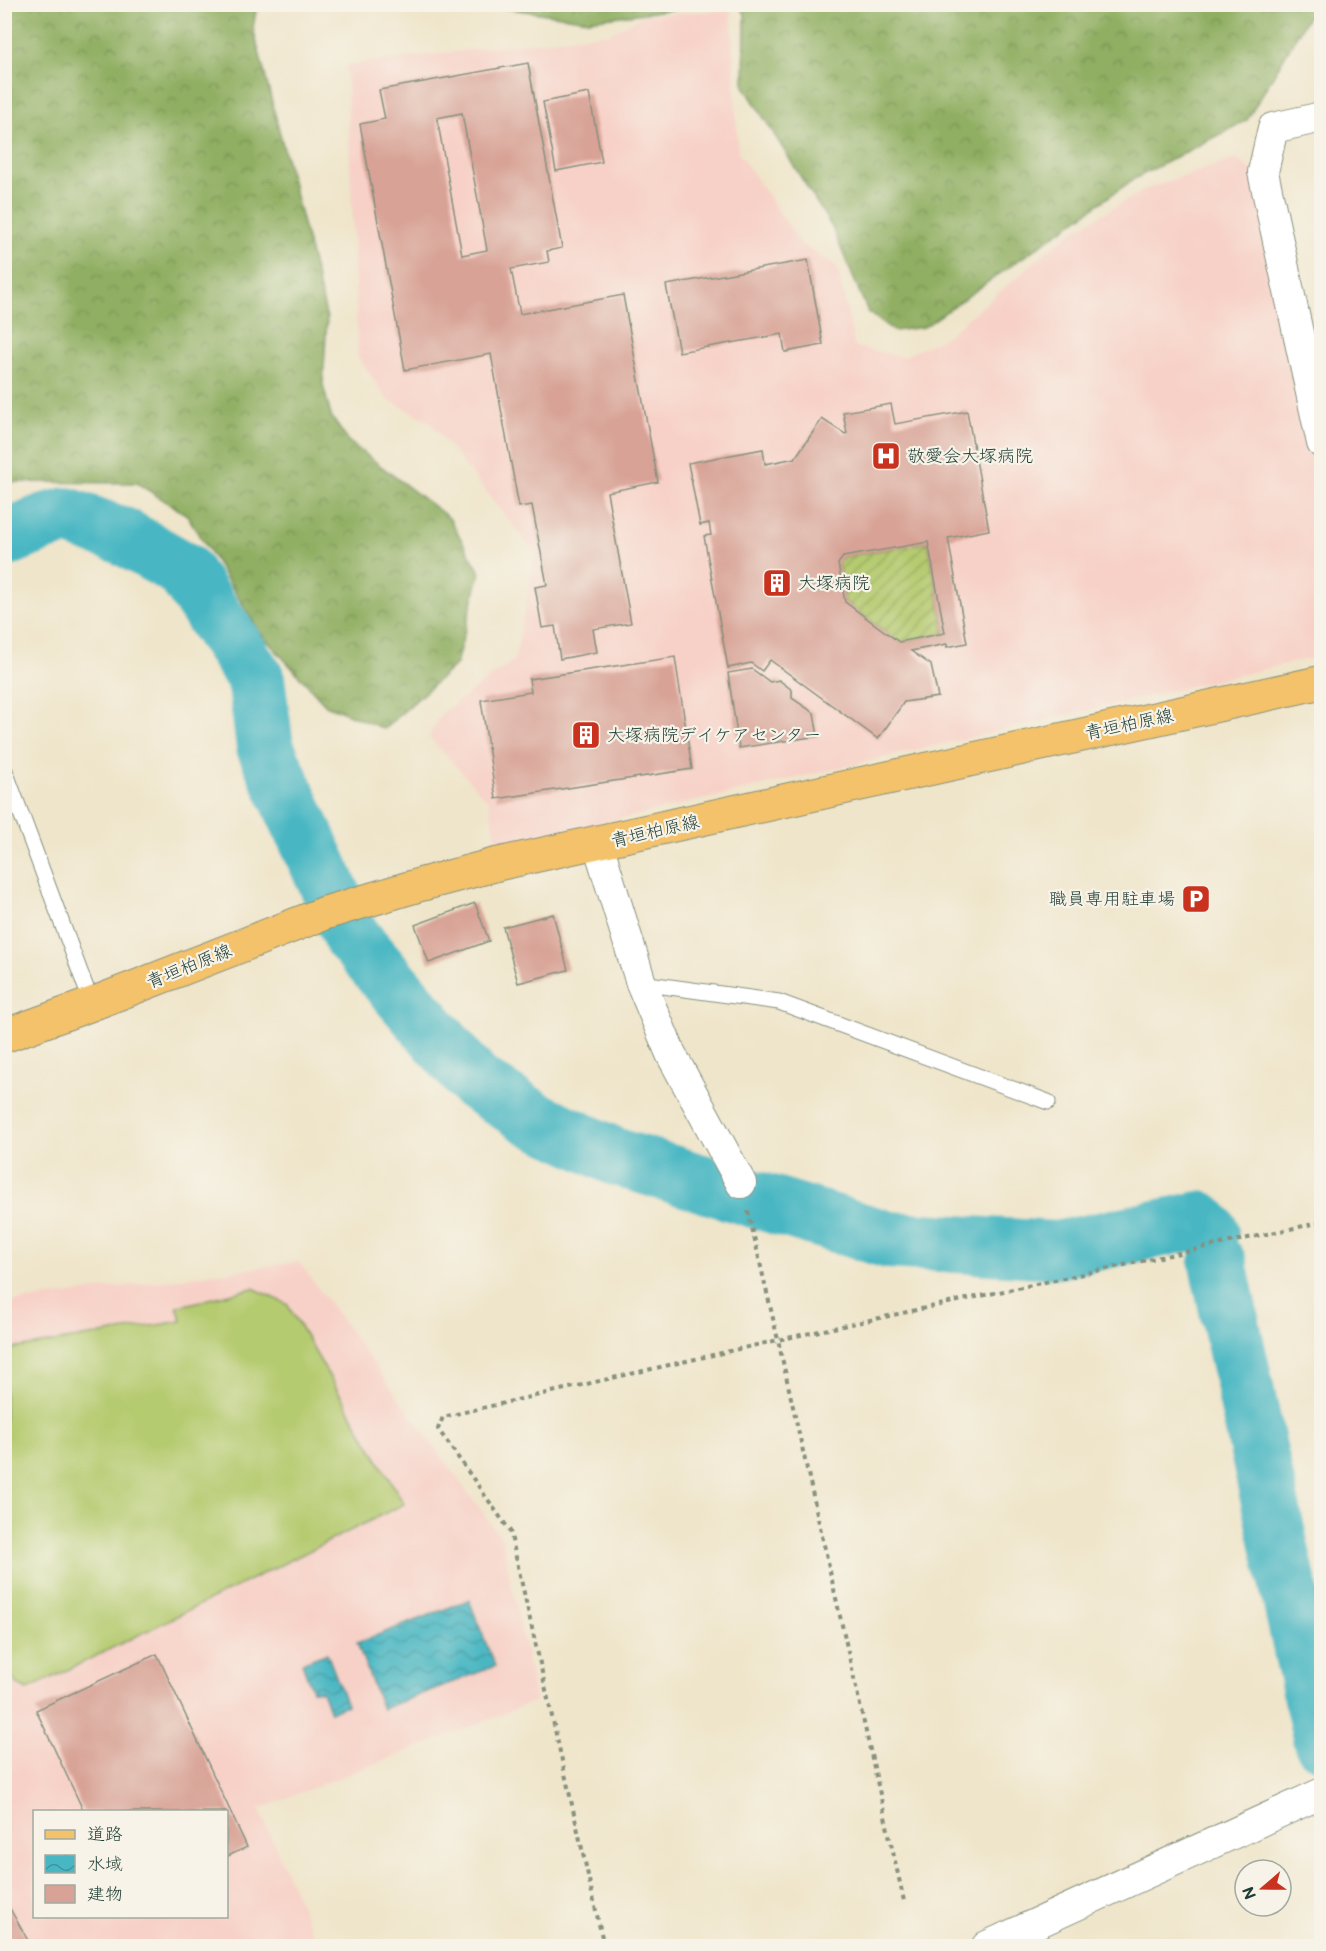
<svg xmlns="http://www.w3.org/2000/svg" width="1326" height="1951" viewBox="0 0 1326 1951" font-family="'Balsamiq Sans','Klee One',sans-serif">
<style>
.built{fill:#f7d1c7;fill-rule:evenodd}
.grass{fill:#b5cb70;stroke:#6a8452;stroke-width:1.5}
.forest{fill:url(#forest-crowns);stroke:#58764b;stroke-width:1.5}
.garden{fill:url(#garden-furrows);stroke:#6a8452;stroke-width:1.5}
.water{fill:url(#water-waves);stroke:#347a7c;stroke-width:1.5}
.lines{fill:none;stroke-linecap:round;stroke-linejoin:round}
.river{stroke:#49b7c3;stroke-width:58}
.building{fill:#d8a396;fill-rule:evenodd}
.lane-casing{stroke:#87917f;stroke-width:17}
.street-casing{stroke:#87917f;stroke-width:32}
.primary-casing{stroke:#87917f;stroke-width:35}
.path{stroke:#87917f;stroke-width:4;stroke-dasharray:4.5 4.5;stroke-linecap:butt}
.lane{stroke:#fff;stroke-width:15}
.street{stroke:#fff;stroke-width:30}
.primary{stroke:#f3c26a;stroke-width:33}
.labels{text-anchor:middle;stroke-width:4.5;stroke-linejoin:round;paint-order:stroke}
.poi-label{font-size:18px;fill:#1f3d34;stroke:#f7f3e8;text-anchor:start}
.street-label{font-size:18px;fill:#1f3d34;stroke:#f7f3e8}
</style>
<defs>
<pattern id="forest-crowns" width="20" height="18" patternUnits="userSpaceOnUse" patternTransform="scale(1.5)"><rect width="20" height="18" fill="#90af62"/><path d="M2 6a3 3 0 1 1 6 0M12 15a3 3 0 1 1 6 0" fill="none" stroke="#759052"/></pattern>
<pattern id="garden-furrows" width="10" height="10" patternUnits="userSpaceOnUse" patternTransform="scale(1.5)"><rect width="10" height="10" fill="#b5cb70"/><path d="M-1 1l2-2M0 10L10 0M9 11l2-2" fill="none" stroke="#93a65d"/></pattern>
<pattern id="water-waves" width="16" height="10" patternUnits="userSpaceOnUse" patternTransform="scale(1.5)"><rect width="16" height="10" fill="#49b7c3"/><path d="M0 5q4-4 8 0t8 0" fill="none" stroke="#3c969f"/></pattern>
</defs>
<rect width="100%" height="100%" fill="#f7f3e8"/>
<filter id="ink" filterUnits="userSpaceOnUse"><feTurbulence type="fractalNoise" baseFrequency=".0167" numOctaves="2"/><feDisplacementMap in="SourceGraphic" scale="12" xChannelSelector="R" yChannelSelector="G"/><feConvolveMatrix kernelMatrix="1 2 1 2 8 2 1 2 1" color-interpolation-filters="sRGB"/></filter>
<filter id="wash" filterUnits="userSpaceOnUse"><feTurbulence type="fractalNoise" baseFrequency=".008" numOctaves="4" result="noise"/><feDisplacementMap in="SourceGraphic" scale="24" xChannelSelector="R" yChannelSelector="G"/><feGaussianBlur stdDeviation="1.35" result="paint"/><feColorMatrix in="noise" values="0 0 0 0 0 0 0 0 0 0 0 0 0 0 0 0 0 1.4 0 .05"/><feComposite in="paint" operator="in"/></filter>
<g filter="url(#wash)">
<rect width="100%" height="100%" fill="#efe5ca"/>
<g class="built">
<polygon points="731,10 738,152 801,244 837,267 855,347 903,357 947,336 1068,234 1146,189 1235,159 1253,170 1321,489 1321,656 499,847 488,801 429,737 440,715 515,659 536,554 430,422 387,399 358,357 346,65 610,33 644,15"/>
<path d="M299,1262L502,1539L536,1701L259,1809L318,1946H5L4,1303ZM34,1812H226V1916H34Z"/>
</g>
<polygon class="grass" points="253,1288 287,1304 404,1504 27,1690 16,1684 4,1660 5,1350 182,1321 177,1307"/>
<g class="forest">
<polygon points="5,4 257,5 253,28 327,318 323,385 331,416 348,441 449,518 480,572 456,664 384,729 326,705 261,634 187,515 137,483 5,482"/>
<polygon points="482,5 707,5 589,20"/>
<polygon points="738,5 1315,5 1247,120 1134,179 924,327 894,331 868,312 832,227 744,86 745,14"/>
</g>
<polygon class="garden" points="928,542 945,633 899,642 845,602 838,564 843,557"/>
<g class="water">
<polygon points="469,1600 495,1666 382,1709 357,1643"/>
<polygon points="327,1653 347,1705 330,1712 322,1691 312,1690 302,1663"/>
</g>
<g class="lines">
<g class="river">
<polyline points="4,539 45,522 67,516 123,536 183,570 256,679 265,747 351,936 475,1082 534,1119 616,1157 889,1240 1057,1250 1200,1220 1210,1231"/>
<polyline points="1218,1264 1322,1741"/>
</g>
</g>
<g id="blocks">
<g class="building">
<path d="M528,63L562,248L547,251L549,262L511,269L520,314L623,295L658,482L607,492L631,623L593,629L597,652L560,659L555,626L542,628L535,587L547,585L532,505L519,507L491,354L405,370L360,124L385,119L379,90ZM462,113L487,250L462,255L437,118Z"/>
<polygon points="589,93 602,162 556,171 543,102"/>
<polygon points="808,260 823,345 785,352 782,334 679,352 666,285"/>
<path d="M891,404L895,424L967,411L989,530L948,538L967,643L947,647V644L911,651L931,665L938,697L904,702L878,739L770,660L762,671L751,663L728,668L704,536L711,535L709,523L700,525L688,463L763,449L765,464L795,458L822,419L845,434L847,433L843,412ZM928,542L945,633L899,642L845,602L838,564L843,557Z"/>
<polygon points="675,657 692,769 496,799 481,700 531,692 529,679"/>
<polygon points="752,669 770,682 779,680 792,690 792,698 814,713 818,736 739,748 728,673"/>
<polygon points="475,903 489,941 429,963 415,925"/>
<polygon points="553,914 568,970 518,983 503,927"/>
<polygon points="157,1654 247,1847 226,1857 226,1812 84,1812 36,1710"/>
<polygon points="4,1898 31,1946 4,1946"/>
</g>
</g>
</g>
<g filter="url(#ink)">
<use href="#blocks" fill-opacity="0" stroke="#87917f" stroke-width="1.5"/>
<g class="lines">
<g class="lane-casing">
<g id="lane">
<polyline points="4,768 92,1004"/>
<polyline points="641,983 779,1002 1048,1102"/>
</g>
</g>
<g class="street-casing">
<g id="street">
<polyline points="1322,117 1273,128 1263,172 1322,443"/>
<polyline points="598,844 641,983 671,1054 741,1183"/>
<polyline points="987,1946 1322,1793"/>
</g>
</g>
<g class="primary-casing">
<polyline id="primary" points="4,1036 92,1004 325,913 419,885 498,864 1322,682"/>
</g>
<g class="path">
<polyline points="748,1211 778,1340 904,1901"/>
<polyline points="604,1946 510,1531 438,1429 443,1417 778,1340 1322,1222"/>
</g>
<use href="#lane" class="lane"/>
<use href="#street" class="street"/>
<use href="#primary" class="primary"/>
</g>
</g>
<defs>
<g id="hospital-square" transform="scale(1.5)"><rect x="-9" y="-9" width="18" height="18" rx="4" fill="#c8321e" stroke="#f7f3e8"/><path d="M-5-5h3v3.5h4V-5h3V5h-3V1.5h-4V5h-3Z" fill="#fff"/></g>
<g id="building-square" transform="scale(1.5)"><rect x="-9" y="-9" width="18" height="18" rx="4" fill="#c8321e" stroke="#f7f3e8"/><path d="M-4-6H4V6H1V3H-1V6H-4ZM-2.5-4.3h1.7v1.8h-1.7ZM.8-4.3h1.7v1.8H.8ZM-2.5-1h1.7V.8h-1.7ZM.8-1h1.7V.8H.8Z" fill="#fff"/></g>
<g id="parking-square" transform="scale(1.5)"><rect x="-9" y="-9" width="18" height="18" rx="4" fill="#c8321e" stroke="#f7f3e8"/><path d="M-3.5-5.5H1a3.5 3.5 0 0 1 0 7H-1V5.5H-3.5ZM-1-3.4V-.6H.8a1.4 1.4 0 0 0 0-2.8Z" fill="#fff"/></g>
</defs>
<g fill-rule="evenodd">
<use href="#hospital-square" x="886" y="456"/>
<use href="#building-square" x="777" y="583"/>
<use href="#building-square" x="586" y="735"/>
<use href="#parking-square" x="1196" y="899"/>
</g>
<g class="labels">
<g class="poi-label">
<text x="907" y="462">敬愛会大塚病院</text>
<text x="798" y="589">大塚病院</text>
<text x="607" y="741">大塚病院デイケアセンター</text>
<text x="1175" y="905" text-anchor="end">職員専用駐車場</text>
</g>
<g class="street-label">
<text transform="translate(1129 724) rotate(-12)" y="6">青垣柏原線</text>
<text transform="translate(655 831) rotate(-13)" y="6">青垣柏原線</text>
<text transform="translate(189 966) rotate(-22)" y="6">青垣柏原線</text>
</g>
</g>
<rect width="1326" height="1951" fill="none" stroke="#f7f3e8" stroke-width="24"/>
<rect x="33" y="1810" width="195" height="108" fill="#f7f3e8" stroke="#a1aaa0" stroke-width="1.5"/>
<rect x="45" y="1830" width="30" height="9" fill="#f3c26a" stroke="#a1aaa0" stroke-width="1.5"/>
<text x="87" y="1840" font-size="18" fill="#1f3d34">道路</text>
<rect x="45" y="1855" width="30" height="18" fill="url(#water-waves)" stroke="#a1aaa0" stroke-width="1.5"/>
<text x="87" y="1870" font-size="18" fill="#1f3d34">水域</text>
<rect x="45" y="1885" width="30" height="18" fill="#d8a396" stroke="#a1aaa0" stroke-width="1.5"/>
<text x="87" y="1900" font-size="18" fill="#1f3d34">建物</text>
<g transform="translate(1263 1888) rotate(250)"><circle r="28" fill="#f7f3e8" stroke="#a1aaa0" stroke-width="1.5"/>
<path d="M0-4.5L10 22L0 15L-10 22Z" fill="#c8321e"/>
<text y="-9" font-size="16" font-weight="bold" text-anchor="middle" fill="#1f3d34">N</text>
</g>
</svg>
